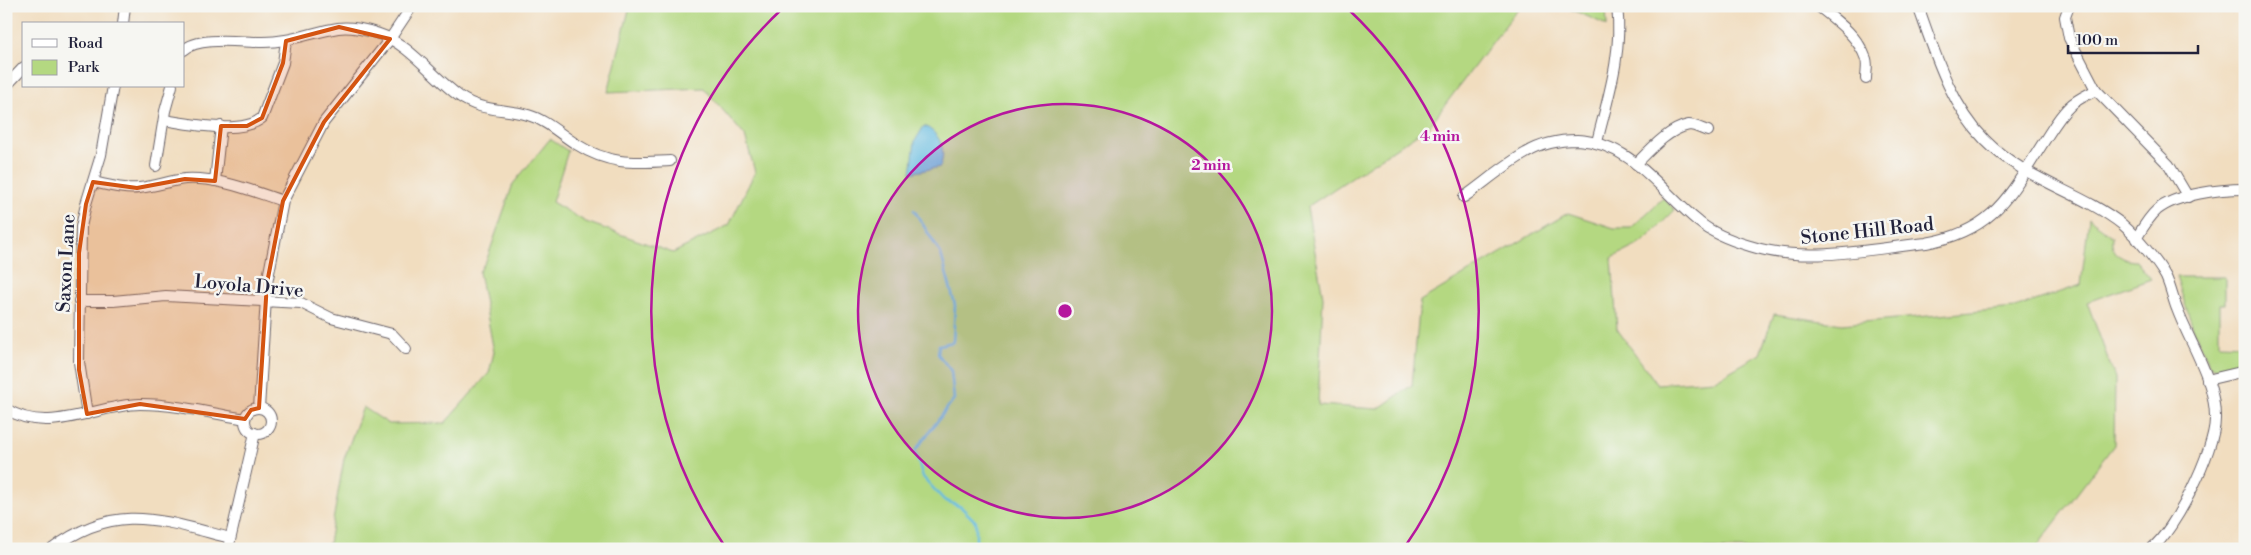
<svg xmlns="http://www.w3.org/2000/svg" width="2251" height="555" viewBox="0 0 2251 555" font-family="'Libre Bodoni',serif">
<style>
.green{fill:#b4d881;stroke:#6b7d5e}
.water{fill:#64bbe1;stroke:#436e8e}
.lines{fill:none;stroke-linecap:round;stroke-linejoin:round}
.stream{stroke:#64bbe1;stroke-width:2.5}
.minor-casing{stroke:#6a6369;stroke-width:12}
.minor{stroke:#fff;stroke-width:10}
.marked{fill:#d45411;fill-opacity:0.2;stroke:#d45411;stroke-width:4;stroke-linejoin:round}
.ring{fill:none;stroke:#b5179e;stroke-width:2.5}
.labels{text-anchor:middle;stroke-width:5;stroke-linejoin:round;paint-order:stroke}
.street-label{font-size:19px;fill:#22223b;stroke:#f6f6f2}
.centre{fill:#b5179e;stroke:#f6f6f2;stroke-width:2.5}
.ring-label{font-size:15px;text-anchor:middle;font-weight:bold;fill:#b5179e;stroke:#f6f6f2;stroke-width:5;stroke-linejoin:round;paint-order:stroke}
</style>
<rect width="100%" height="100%" fill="#f6f6f2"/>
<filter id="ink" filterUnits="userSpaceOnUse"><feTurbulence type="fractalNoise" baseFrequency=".02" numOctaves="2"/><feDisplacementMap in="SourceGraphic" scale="10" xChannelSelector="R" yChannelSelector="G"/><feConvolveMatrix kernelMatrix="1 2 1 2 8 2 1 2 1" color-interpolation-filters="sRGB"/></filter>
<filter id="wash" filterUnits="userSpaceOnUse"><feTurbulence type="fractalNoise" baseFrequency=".0096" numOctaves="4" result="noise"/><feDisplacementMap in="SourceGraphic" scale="20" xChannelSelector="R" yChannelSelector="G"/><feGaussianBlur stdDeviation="1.12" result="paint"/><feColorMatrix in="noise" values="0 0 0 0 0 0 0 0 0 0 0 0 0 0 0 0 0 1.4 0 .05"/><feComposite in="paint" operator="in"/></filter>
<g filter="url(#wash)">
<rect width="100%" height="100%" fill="#f1ddbf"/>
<g class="green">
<path d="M630,6H1520L1429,126L1307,207L1323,297L1318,405L1378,409L1412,385L1420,301L1568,213L1614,228H1631L1663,198L1675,210L1642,243L1612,258L1617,329L1657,384L1715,380L1760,354L1774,314L1842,324L2015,308L2081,285L2089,218L2112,237C2110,252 2122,261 2136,261L2151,279L2087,302L2115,378L2114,445L2035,549H328L344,459L363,407L389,424L445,423L489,373L494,352L479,272L487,259L513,184L550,139L568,151L552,202L586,222L673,253L729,225L755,172L745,136L704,88L608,92Z"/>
<polygon points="1564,6 1606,6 1607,26 1602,23"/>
<polygon points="2176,277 2225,277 2225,304 2219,304 2219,344 2245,345 2245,364 2216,369 2210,366 2193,328"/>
</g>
<path class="water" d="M924,126C940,133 947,150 940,167L911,173L915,141Z"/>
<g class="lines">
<polyline class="stream" points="914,210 941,254 955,305 953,342 939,345 938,354 951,371 954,399 915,451 923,477 944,500 961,507 976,522 976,549"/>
</g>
</g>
<g filter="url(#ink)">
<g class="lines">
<g class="minor-casing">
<g id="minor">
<path d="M1818,6C1837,21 1858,36 1866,59C1868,65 1866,73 1866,79"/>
<path d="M1918,6C1935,53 1950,104 1985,140C2024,180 2080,191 2123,225C2136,236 2158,262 2166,277C2171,288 2173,299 2177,309C2190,344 2216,381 2215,419C2215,450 2175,531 2151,549"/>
<polyline points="2069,6 2065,17 2069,38 2096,90 2169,165 2188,197"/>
<polyline points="123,24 125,6"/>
<path d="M184,50C198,36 240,42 260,42C288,43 312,32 338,28C350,26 368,30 379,34C408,43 434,78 459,96C481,112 504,108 528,115C546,120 560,134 576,144C609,165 633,163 670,161"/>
<polyline points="6,86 24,67"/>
<path d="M164,120C189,124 242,135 262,118L283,63L286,41"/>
<path d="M1597,142C1608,97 1623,53 1617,6"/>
<path d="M1636,164C1650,150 1668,129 1689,125C1694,125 1702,129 1708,131"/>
<polyline points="156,166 165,111 172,86"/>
<polyline points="215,181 221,126"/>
<path d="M93,182C108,185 124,190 139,188C155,186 170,181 185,179C219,177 252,191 283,201"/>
<path d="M1464,197C1484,183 1504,165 1526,153C1541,144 1559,140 1577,140C1633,143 1659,190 1699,222C1712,233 1733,241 1750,246C1806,264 1869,249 1926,243C1994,231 2009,196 2043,143C2051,131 2059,116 2070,106C2077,99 2087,95 2096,90"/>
<path d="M2136,239C2142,229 2148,218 2157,210C2176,194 2221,189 2245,189"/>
<polyline points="79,301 113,301 166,296 301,303 331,318 392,334 406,349"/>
<polyline points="2207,380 2245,371"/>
<polyline points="259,408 267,283 283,201 324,122 390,39 412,6"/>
<circle cx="258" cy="421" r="13"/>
<path d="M6,409C49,436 94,405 140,404C174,404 211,413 245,419"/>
<polyline points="87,414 79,362 81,227 86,204 101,155 113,86"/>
<path d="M52,549C116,501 160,520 230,538"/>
<polyline points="228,549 255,433"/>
</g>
</g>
<use href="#minor" class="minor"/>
</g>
</g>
<path class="marked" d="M339,27L390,39L324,122L283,201L267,283L259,408L251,410L245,419L140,404L87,414L79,370V253L86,204L93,182L137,188L185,179L215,181L221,126H247L262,118L283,63L286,41Z"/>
<circle cx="1065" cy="311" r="207" fill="#b5179e" fill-opacity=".12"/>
<g class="ring">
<circle cx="1065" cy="311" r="207"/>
<path d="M726 548A414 414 0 0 1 783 8M1347 8A414 414 0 0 1 1404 548"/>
</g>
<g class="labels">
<g class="street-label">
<text transform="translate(1867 230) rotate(-6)" y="7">Stone Hill Road</text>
<text transform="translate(65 263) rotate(-87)" y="7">Saxon Lane</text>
<text transform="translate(249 285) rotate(5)" y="7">Loyola Drive</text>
</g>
</g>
<circle cx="1065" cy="311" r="8" class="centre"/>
<g class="ring-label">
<text x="1440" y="141">4 min</text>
<text x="1211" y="170">2 min</text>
</g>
<rect width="2251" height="555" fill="none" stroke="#f6f6f2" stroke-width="25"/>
<rect x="22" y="22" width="162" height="65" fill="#f6f6f2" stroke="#a1a1a9"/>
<rect x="32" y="39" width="25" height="8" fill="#ffffff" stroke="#a1a1a9"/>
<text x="68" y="48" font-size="15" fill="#22223b">Road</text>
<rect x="32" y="60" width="25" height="15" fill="#b4d881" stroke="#a1a1a9"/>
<text x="68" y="72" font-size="15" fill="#22223b">Park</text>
<path d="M2068 45v8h130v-8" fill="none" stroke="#22223b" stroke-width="2.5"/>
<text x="2076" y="45" font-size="15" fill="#22223b" stroke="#f6f6f2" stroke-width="4" paint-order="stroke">100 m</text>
</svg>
